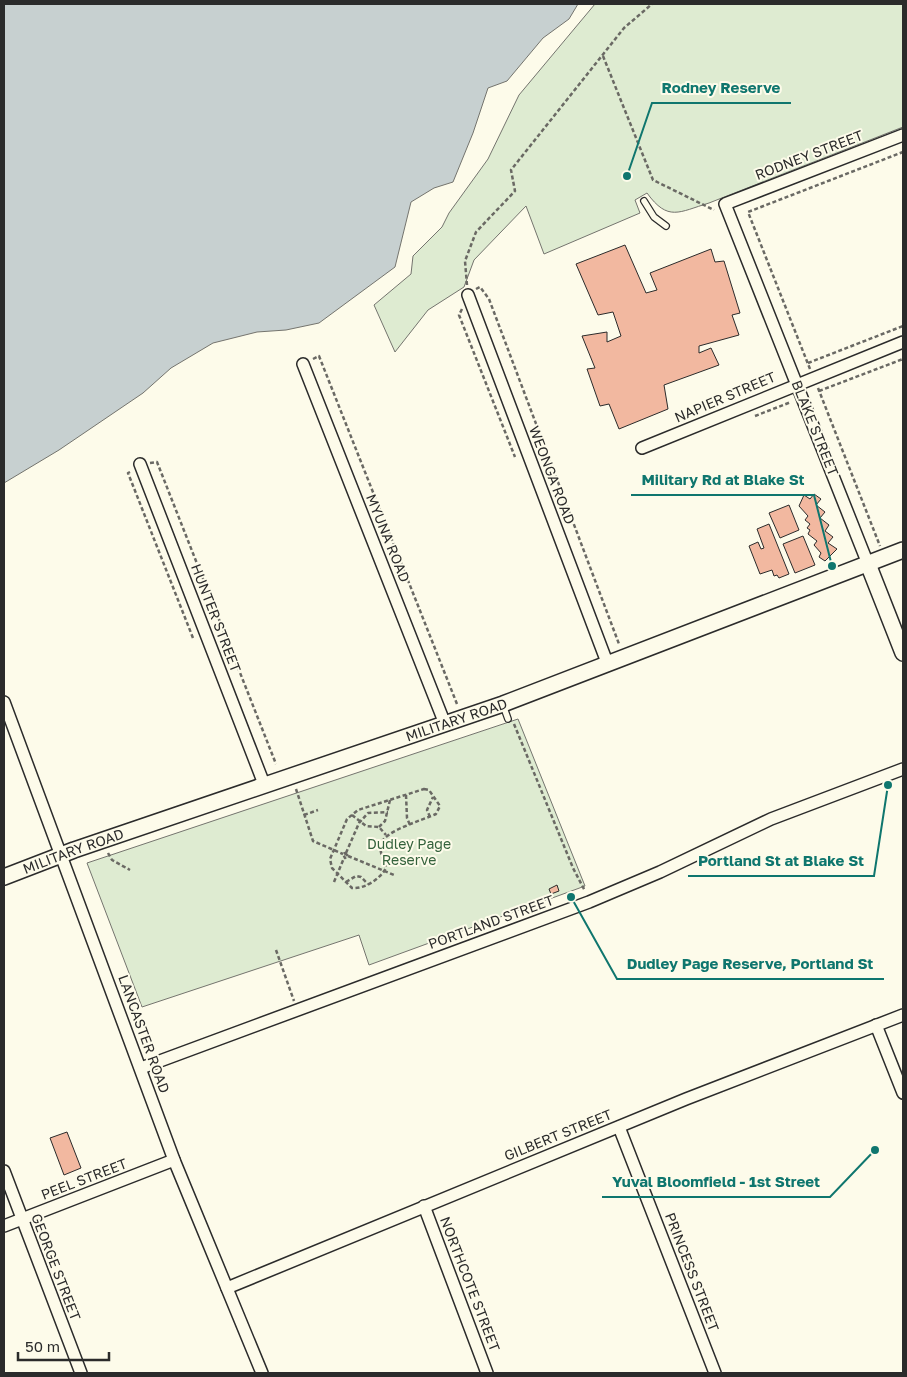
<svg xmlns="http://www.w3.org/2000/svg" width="907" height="1377" viewBox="0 0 907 1377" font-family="'Golos Text',sans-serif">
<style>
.green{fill:#deebd1;stroke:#74746e}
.water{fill:#c7d0d0;stroke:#74746e}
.building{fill:#f2b8a0;stroke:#2b2b2b}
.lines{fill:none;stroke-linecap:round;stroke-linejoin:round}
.lane-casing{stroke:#2b2b2b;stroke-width:8}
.street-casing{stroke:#2b2b2b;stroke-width:14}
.secondary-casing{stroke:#2b2b2b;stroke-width:18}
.path{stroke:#6a6964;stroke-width:2.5;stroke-dasharray:4 2.5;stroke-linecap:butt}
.lane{stroke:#fdfbea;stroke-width:5.5}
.street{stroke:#fdfbea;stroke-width:11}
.secondary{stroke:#fdfbea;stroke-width:15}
.labels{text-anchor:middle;stroke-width:4;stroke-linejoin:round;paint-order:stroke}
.street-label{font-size:14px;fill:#2b2b2b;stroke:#fdfbea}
.park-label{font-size:14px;fill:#34623c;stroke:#fdfbea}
.leader{fill:none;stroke:#0f766e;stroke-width:2}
.callout-dot{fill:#0f766e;stroke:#fdfbea;stroke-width:2}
.callout-label{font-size:15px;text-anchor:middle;font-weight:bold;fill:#0f766e;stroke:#fdfbea;stroke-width:4;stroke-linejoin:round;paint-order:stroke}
</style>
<rect width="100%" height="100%" fill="#fdfbea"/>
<g class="green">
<path d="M595,4H903V127L709,203C679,212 668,222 647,193L635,200L640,213L544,254L526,206L474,260L464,287L428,310L395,352L374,305L411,274L413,256L442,227L449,213L488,159L519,95Z"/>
<polygon points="518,719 585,886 369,965 359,935 142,1007 87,863"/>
</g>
<polygon class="water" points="4,4 578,4 569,19 543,38 507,81 488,88 473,133 453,182 434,188 411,202 395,267 319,323 286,330 257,332 213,343 171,368 143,393 59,450 4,483"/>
<g class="building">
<polygon points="625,245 646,293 657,290 650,273 711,249 715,262 724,261 740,313 732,315 739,335 699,346 699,353 711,348 719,365 664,385 668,409 619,429 609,404 600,406 587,369 595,368 582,336 607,332 607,342 621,336 613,312 598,315 576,264"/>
<polygon points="814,494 821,499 816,505 825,512 820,518 829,525 825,531 833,537 828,543 837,549 825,561 819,557 821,553 814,545 817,541 808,534 810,530 807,528 810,524 805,520 808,516 799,506 804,495 810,499"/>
<polygon points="789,505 799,530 780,538 769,513"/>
<polygon points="769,524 789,574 779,578 777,575 774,576 772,570 760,574 749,546 758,542 761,549 764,548 757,529"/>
<polygon points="803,536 815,565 795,573 783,544"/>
<polygon points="557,885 559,891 551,894 549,889"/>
<polygon points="67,1132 81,1168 64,1175 50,1138"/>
</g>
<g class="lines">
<g class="lane-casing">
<g id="lane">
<polyline points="644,201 654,217 666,226"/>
<polyline points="503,705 508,719"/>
</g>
</g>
<g class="street-casing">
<g id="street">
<polyline points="468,295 608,665"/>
<polyline points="303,364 445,724"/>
<polyline points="642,448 903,342"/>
<polyline points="140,464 264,784"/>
<polyline points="868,564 725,204 903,135"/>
<polyline points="4,702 174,1160 262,1373"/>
<polyline points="876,1025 903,1093"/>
<polyline points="141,1068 589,902 660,872 771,819 903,769"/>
<polyline points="619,1127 715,1373"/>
<polyline points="4,1171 81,1373"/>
<polyline points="424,1206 487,1373"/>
<polyline points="4,1226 174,1160"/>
<polyline points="227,1288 686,1099 903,1015"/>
</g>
</g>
<g class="secondary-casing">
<g id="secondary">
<polyline points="868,564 903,653"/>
<path id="s1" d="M4,877L74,850L503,704L903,550"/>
</g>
</g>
<g class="path">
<polyline points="603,56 653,180 714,210"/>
<polyline points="467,285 465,261 476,232 515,191 511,170 624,28 652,4"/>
<polyline points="476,289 480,287 489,299 619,644"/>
<polyline points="462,309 459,315 515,457"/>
<polyline points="313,359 319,356 457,704"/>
<polyline points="808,363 903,326"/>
<polyline points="810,369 748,212 903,152"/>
<polyline points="818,388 880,546"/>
<polyline points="819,391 903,359"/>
<polyline points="755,416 791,402"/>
<polyline points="150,463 157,462 276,764"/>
<polyline points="130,472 128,473 193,638"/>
<polyline points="514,724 573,868 585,891"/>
<polyline points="296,789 313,841 343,854"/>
<path d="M424,789L429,790L440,806L436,814C423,820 384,831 381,844C379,852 384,861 386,868C380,879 365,889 352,888L332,868L330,859L347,819L358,810Z"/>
<polyline points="406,795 407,818 410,825"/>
<polyline points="304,815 318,810"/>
<polyline points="352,815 366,826 379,827 386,835"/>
<polyline points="430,817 427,810 433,797"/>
<polyline points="379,827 385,821 390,800"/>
<polyline points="108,853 112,860 130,870"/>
<polygon points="345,853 348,856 345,858 343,854"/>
<polyline points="346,853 359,823 368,813 388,812"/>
<polyline points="348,856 394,875"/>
<polyline points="334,882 344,858"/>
<polyline points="346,882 356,876 361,877 368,884"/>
<polyline points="276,950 294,1001"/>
</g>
<use href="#lane" class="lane"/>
<use href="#street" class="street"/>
<use href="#secondary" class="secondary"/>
</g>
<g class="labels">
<g class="street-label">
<text transform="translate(809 155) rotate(-21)" y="5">RODNEY STREET</text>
<text transform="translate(725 397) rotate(-23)" y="5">NAPIER STREET</text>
<text transform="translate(815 428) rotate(68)" y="5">BLAKE STREET</text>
<text transform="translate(552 475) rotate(69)" y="5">WEONGA ROAD</text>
<text transform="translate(388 538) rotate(68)" y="5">MYUNA ROAD</text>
<text transform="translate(216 618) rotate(69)" y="5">HUNTER STREET</text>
<text dy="5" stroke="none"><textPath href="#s1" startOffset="479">MILITARY ROAD</textPath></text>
<text dy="5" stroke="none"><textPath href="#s1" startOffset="74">MILITARY ROAD</textPath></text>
<text transform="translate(491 922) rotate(-20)" y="5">PORTLAND STREET</text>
<text transform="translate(144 1034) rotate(70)" y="5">LANCASTER ROAD</text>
<text transform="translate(558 1135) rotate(-22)" y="5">GILBERT STREET</text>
<text transform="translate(84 1179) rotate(-21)" y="5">PEEL STREET</text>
<text transform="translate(56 1267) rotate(69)" y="5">GEORGE STREET</text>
<text transform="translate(692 1272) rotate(69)" y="5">PRINCESS STREET</text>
<text transform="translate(470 1284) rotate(69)" y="5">NORTHCOTE STREET</text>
</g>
<g class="park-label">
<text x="409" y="849">Dudley Page<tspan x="409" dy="16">Reserve</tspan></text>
</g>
</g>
<path class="leader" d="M627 176L652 103H791M832 566L814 495H631M888 785L874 876H688M571 897L617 979H884M875 1150L830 1197H602"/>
<g class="callout-dot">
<circle cx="627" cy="176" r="5"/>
<circle cx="832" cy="566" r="5"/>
<circle cx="888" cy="785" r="5"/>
<circle cx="571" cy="897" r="5"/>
<circle cx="875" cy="1150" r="5"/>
</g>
<g class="callout-label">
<text x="721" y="93">Rodney Reserve</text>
<text x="723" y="485">Military Rd at Blake St</text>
<text x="781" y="866">Portland St at Blake St</text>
<text x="750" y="969">Dudley Page Reserve, Portland St</text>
<text x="716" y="1187">Yuval Bloomfield - 1st Street</text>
</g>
<rect width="907" height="1377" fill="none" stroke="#2b2b2b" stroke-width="10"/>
<path d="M18 1352v8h91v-8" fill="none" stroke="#2b2b2b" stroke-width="2.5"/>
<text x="25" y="1352" font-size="15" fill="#2b2b2b" stroke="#fdfbea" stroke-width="4" paint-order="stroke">50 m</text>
</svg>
